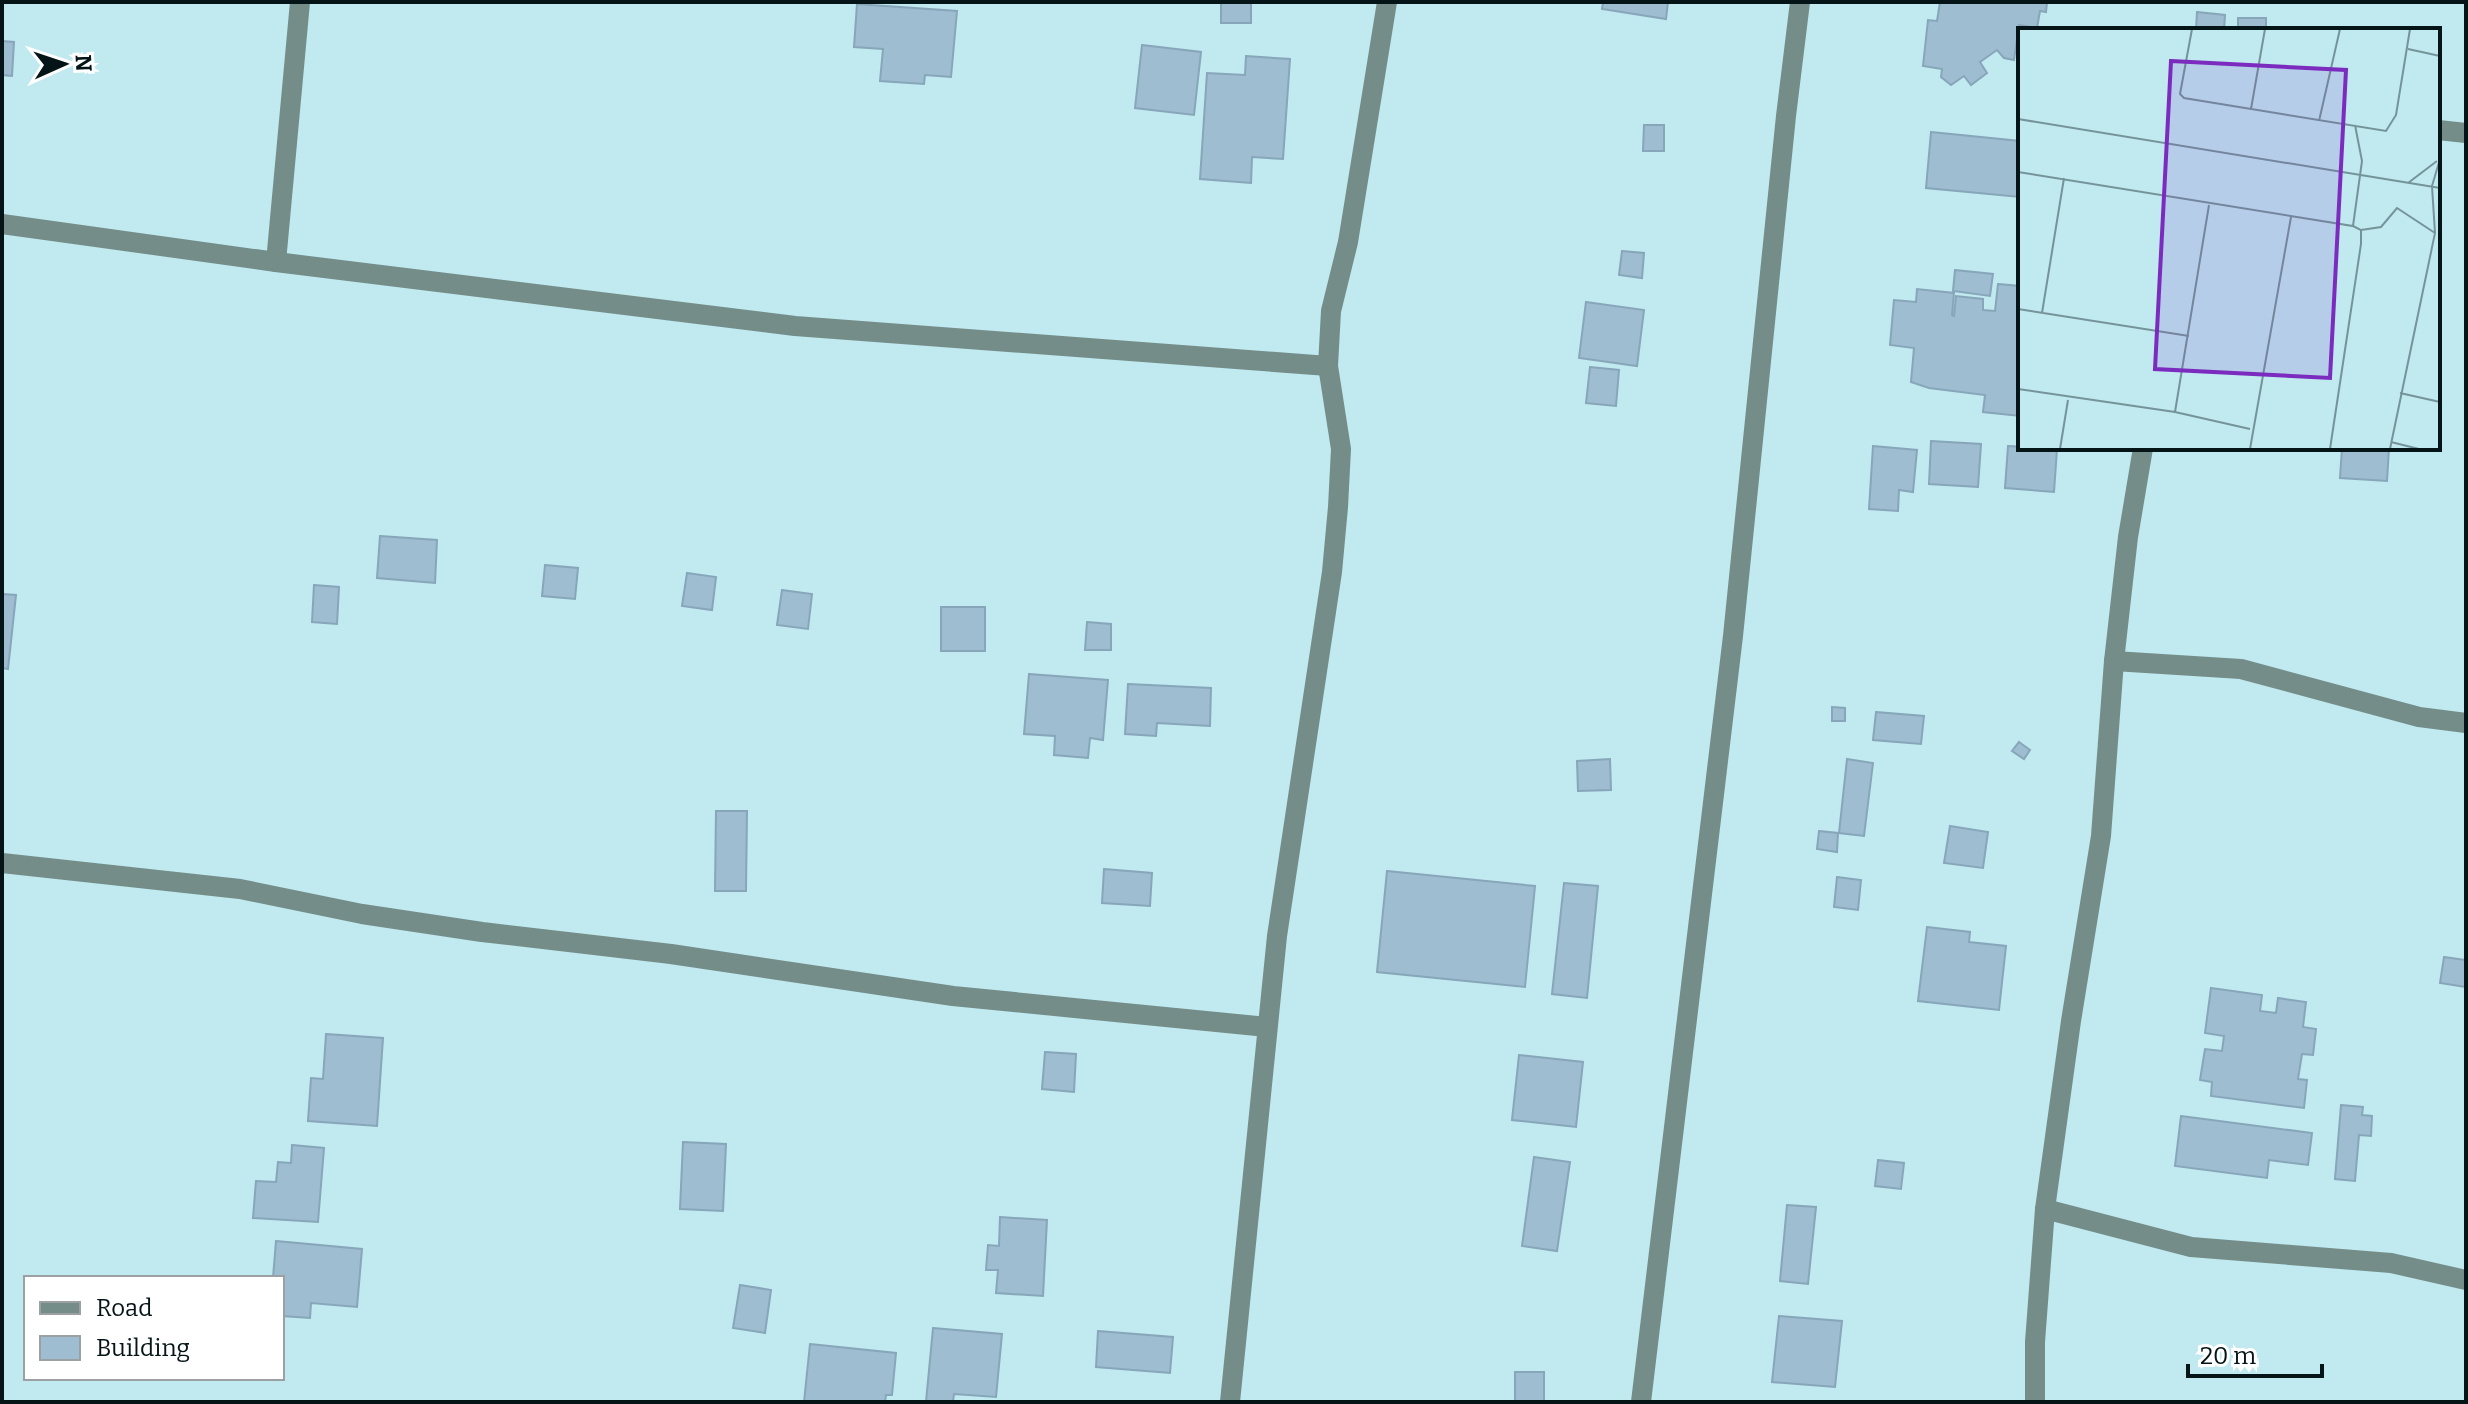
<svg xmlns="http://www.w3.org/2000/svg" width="2468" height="1404" viewBox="0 0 2468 1404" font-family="Bitter,serif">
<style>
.building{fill:#9ebdd0;stroke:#87a6b9;stroke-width:2}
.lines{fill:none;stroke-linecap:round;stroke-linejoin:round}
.street{stroke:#748d88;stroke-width:20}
.inset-road{fill:none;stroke:#759499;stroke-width:2}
.view{fill:#7b2cbf;fill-opacity:0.15;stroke:#7b2cbf;stroke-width:4}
.inset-edge{fill:none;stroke:#051416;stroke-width:4}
</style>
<rect width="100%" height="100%" fill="#c0e9f0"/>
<g class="building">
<rect x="1221" y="2" width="30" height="21"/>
<polygon points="1603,2 1668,2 1666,19 1602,9"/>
<polygon points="1940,2 2047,2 2046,12 2040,11 2037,28 2019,25 2014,60 2004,58 1997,50 1980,62 1987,73 1971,85 1964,76 1951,85 1941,77 1942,69 1923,66 1928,20 1937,21"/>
<polygon points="857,4 957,11 951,77 925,75 924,84 880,81 883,49 854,47"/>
<polygon points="2197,12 2225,15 2224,30 2196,30"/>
<rect x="2238" y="18" width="28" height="12"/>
<polygon points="2,41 14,42 12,76 2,75"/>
<polygon points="1142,45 1201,52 1194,115 1135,108"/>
<polygon points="1246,56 1290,59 1283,159 1252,157 1251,183 1200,179 1207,73 1245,75"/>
<polygon points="1644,125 1664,125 1664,151 1643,151"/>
<polygon points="1931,132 2020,141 2020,197 1926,188"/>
<polygon points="1622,251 1644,253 1642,278 1619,275"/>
<polygon points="1955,270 1993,274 1990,296 1953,291"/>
<polygon points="1998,284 2020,286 2020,416 1983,412 1985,395 1929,388 1911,382 1914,348 1890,345 1894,300 1916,302 1917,289 1954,293 1952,315 1954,316 1956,296 1983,299 1983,310 1995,311"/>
<polygon points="1586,302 1644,310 1637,366 1579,358"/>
<polygon points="1590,367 1619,370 1616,406 1586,403"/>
<polygon points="1931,441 1981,444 1978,487 1929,484"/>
<polygon points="1873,446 1917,450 1913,492 1899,490 1898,511 1869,509"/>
<polygon points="2008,446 2057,449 2054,492 2005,488"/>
<polygon points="2342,448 2389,448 2387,481 2340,478"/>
<polygon points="380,536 437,540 435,583 377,578"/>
<polygon points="545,565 578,568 575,599 542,596"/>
<polygon points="687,573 716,577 712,610 682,606"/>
<polygon points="314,585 339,587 337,624 312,622"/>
<polygon points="782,590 812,594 808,629 777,625"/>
<polygon points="2,594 16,595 8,669 2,668"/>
<rect x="941" y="607" width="44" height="44"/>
<polygon points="1087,622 1111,624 1111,650 1085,650"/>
<polygon points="1029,674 1108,680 1103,740 1090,738 1088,758 1054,755 1055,736 1024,734"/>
<polygon points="1128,684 1211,688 1210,726 1157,723 1156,736 1125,734"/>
<polygon points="1832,707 1845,708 1845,721 1832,721"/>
<polygon points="1876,712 1924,716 1921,744 1873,740"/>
<polygon points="2019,742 2030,750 2024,759 2012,751"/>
<polygon points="1610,759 1611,790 1578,791 1577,761"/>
<polygon points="1847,759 1873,763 1864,836 1839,833"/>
<polygon points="716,811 747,811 746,891 715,891"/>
<polygon points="1950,826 1988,832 1983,868 1944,863"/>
<polygon points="1819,831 1838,833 1837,852 1817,849"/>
<polygon points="1104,869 1152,873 1150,906 1102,903"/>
<polygon points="1387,871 1535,886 1525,987 1377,972"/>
<polygon points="1837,877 1861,880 1858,910 1834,907"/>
<polygon points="1564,883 1598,886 1587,998 1552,994"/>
<polygon points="1927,927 1970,932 1969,942 2006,946 1999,1010 1918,1001"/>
<polygon points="2444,957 2466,960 2466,987 2440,983"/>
<polygon points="2211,988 2262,995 2260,1011 2276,1013 2278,998 2306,1002 2303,1027 2316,1029 2313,1055 2302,1054 2298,1079 2307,1080 2304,1108 2211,1096 2212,1082 2200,1080 2205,1049 2222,1051 2224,1036 2205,1033"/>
<polygon points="326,1034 383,1038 377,1126 308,1121 311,1078 323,1079"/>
<polygon points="1045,1052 1076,1054 1074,1092 1042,1089"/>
<polygon points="1519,1055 1583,1062 1576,1127 1512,1120"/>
<polygon points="2341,1105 2363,1107 2362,1115 2372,1116 2371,1136 2359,1135 2355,1181 2335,1179"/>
<polygon points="2181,1116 2312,1133 2308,1165 2269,1160 2267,1178 2175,1166"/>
<polygon points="683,1142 726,1144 723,1211 680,1209"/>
<polygon points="292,1145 324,1148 318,1222 253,1218 256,1181 276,1182 278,1162 291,1163"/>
<polygon points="1534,1157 1570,1162 1557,1251 1522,1246"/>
<polygon points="1878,1160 1904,1163 1901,1189 1875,1186"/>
<polygon points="1787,1205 1816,1207 1808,1284 1780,1281"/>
<polygon points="1000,1217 1047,1220 1043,1296 996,1293 998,1270 986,1270 988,1245 999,1246"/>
<polygon points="276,1241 362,1249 357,1307 311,1303 310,1318 282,1316 282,1278 273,1278"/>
<polygon points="740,1285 771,1290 765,1333 733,1328"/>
<polygon points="1779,1316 1842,1321 1835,1387 1772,1382"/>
<polygon points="933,1328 1002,1334 996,1397 954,1394 953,1402 926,1402"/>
<polygon points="1098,1331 1173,1337 1170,1373 1096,1367"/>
<polygon points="810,1344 896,1353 892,1395 886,1395 885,1402 804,1402"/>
<rect x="1515" y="1372" width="29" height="30"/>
</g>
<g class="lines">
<g class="street">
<polyline points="2438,130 2466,133"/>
<polyline points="2,224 276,262 795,326 1328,366"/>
<polyline points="276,262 300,2"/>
<polyline points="2114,661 2241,669 2419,717 2466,723"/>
<polyline points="2,863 240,889 362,914 482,932 671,954 953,996 1267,1027"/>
<polyline points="2045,1209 2191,1247 2391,1263 2466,1280"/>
<polyline points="1230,1402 1277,936 1332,572 1338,507 1341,449 1328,366 1331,311 1348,242 1387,2"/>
<polyline points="1641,1402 1733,636 1786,116 1800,2"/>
<polyline points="2035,1402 2035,1342 2045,1209 2071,1021 2101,836 2114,661 2128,537 2143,448"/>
</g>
</g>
<g transform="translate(2018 28)">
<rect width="422" height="422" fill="#c0e9f0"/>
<path class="inset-road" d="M174,1L162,66L166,70L368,103L378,87L392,1M390,21L422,28M233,81L247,1M0,91L422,160M301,93L322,1M0,144L335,198L344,133L337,97M390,155L419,133M343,202L363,199L379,180L417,205M0,281L171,308M24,285L46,150M0,361L157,384L232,401M382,365L422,374M157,384L191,177M373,414L401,421M42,421L50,372M232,421L273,189M312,421L343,216V202L335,198M372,421L417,205L414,158L422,131"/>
<path class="view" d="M153,33L328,42L312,350L137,341Z"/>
<rect width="422" height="422" class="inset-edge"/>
</g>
<rect width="2468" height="1404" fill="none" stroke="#051416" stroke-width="8"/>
<rect x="24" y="1276" width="260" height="104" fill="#ffffff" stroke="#9ba1a2" stroke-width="2"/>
<rect x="40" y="1302" width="40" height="12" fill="#748d88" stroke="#9ba1a2" stroke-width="2"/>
<text x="96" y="1316" font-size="24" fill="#051416">Road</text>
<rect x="40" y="1336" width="40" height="24" fill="#9ebdd0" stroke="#9ba1a2" stroke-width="2"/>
<text x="96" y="1356" font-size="24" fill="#051416">Building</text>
<g transform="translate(64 64) rotate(87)" stroke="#ffffff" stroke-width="6" paint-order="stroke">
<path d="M0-6L14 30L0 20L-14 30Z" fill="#051416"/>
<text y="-12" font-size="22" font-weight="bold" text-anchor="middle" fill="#051416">N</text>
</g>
<path d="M2188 1364v12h134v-12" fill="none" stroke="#051416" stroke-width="4"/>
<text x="2200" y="1364" font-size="24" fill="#051416" stroke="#ffffff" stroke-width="6" paint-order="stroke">20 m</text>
</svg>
